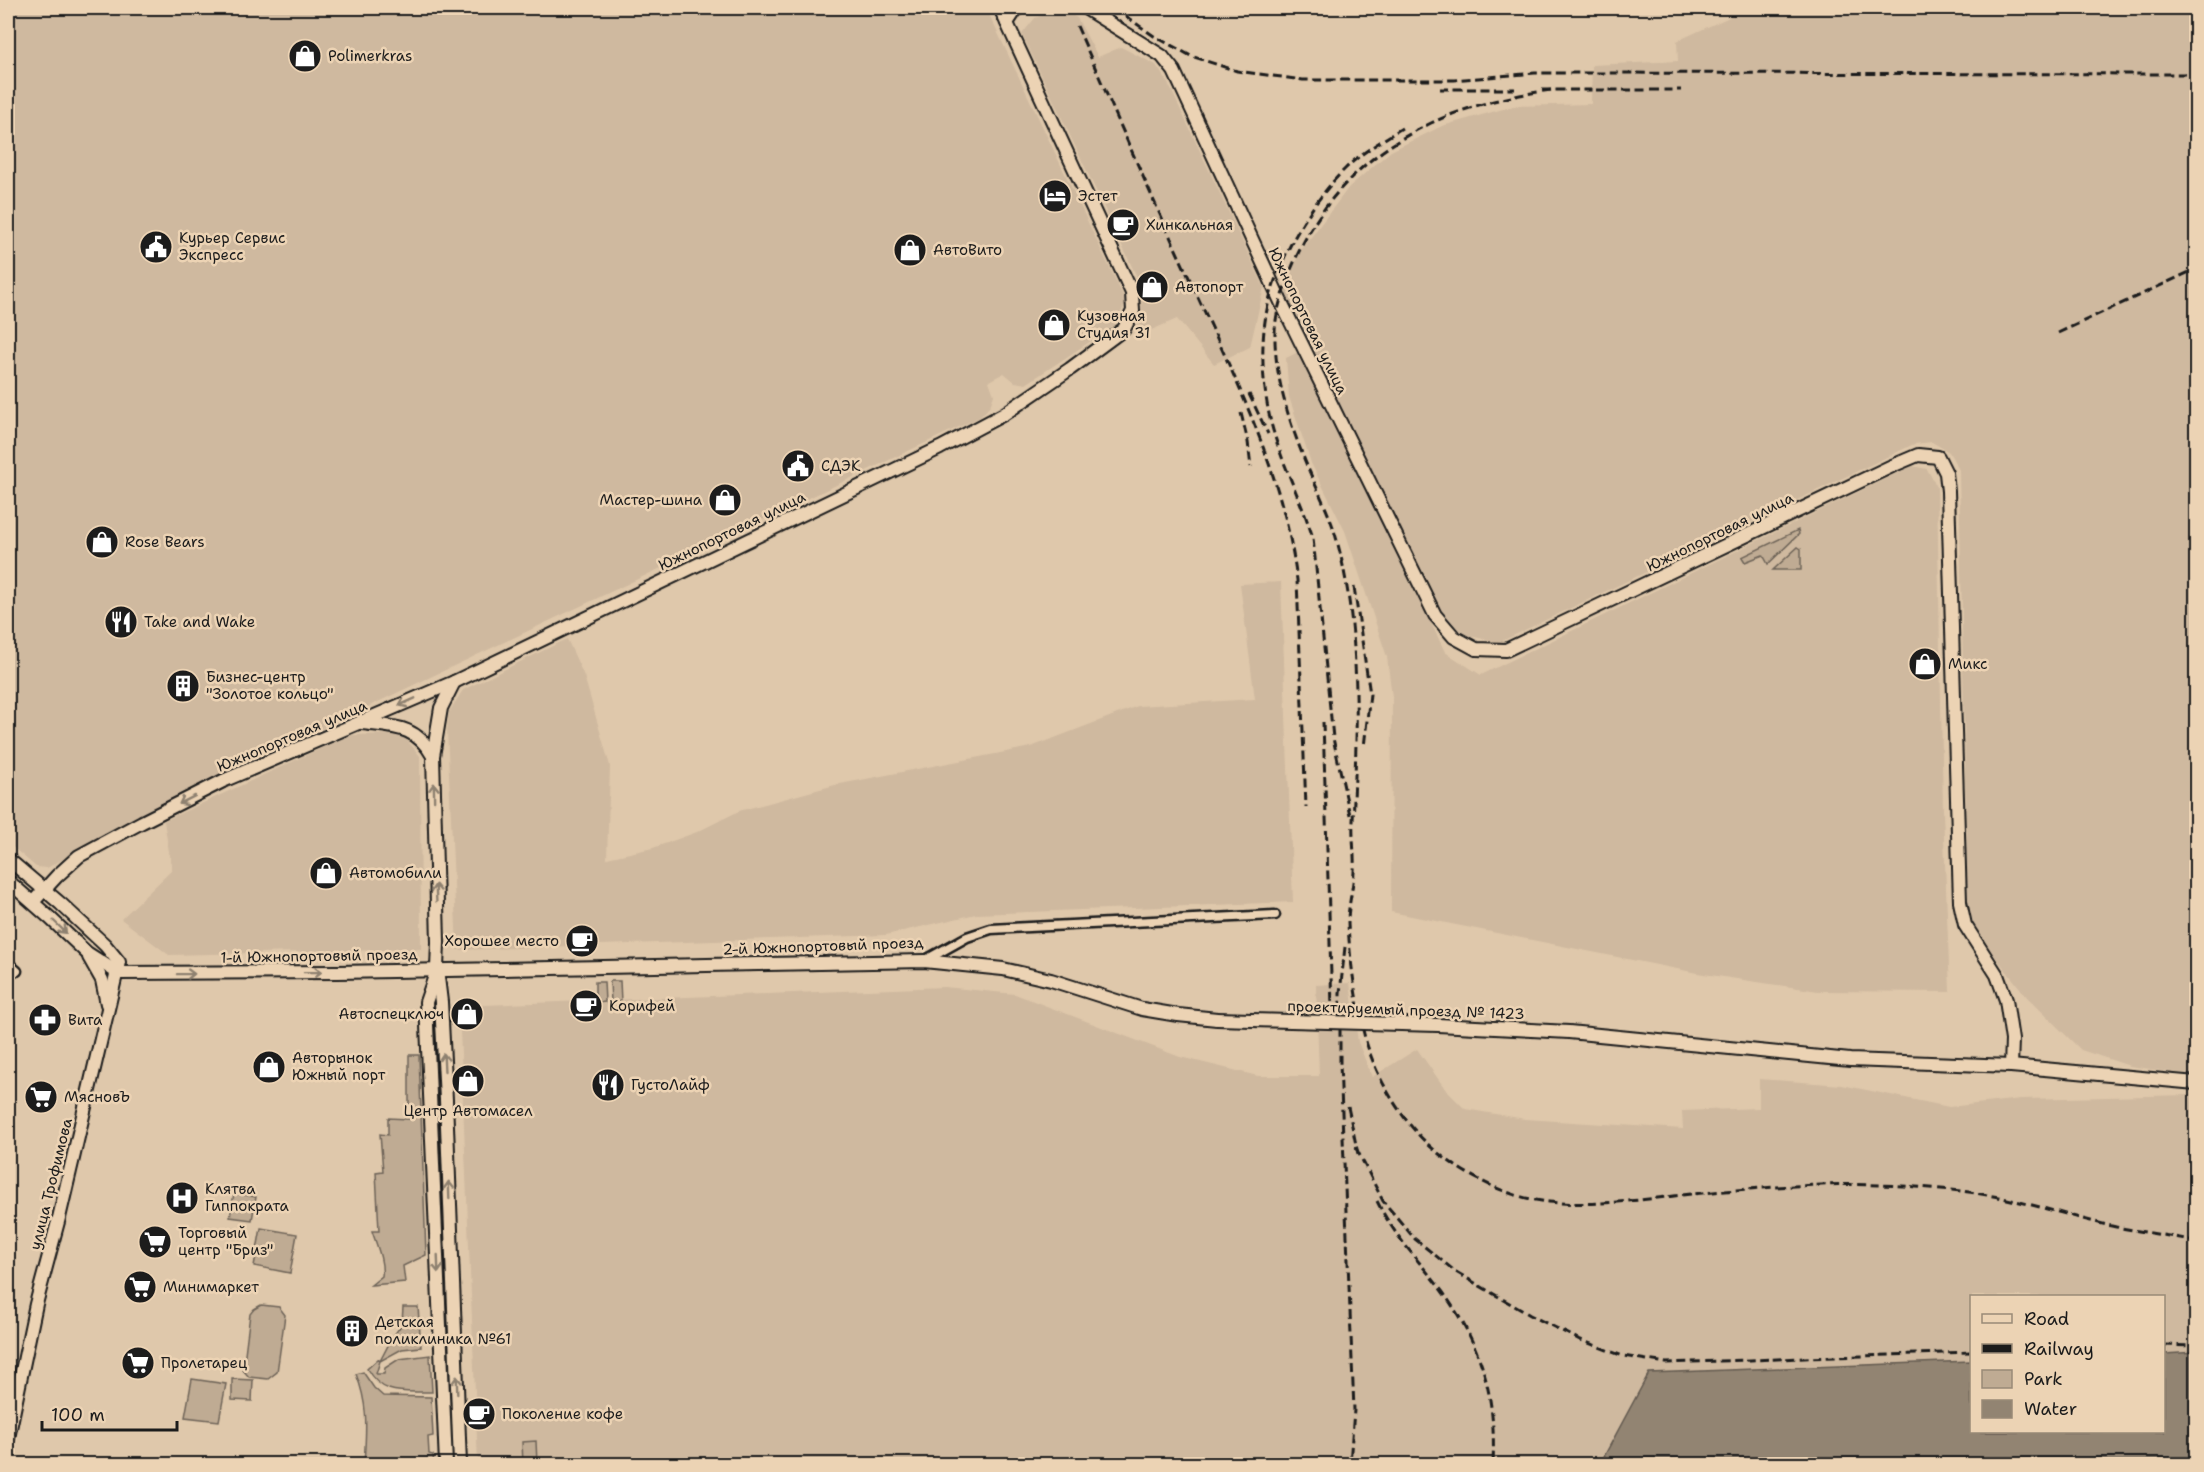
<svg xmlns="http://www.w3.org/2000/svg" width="2204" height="1472" viewBox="0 0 2204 1472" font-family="'Shantell Sans',sans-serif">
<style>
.built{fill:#cfb99f}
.green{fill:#bfab93;stroke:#6e6458;stroke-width:1.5}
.water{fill:#928472;stroke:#635a50;stroke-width:1.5}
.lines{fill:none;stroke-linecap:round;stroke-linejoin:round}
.street-casing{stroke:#1c1c1c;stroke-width:13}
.secondary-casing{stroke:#1c1c1c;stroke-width:16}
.street{stroke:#ecd3b4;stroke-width:8}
.secondary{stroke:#ecd3b4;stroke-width:12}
.rail{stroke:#1c1c1c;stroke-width:3;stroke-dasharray:9 4.5;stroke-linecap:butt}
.secondary-bridge-casing{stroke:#1c1c1c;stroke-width:16;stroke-linecap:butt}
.secondary-bridge{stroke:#ecd3b4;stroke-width:12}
.oneway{stroke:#8e8170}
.labels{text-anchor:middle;stroke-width:5;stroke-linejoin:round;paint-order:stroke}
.poi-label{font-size:15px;fill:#1c1c1c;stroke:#ecd3b4;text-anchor:start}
.street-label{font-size:15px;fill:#1c1c1c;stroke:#ecd3b4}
</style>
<rect width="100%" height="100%" fill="#dfc8ab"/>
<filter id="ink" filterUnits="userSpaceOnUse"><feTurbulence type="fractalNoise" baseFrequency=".0167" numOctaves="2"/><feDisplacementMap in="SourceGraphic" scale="12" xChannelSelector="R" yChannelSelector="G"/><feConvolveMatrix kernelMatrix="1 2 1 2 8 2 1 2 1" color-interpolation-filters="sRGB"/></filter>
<g filter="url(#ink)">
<g class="built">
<polygon points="8,8 986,8 1126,302 1115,325 1026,384 1015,382 1004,373 989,381 994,395 990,406 980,417 232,771 137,818 47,868 36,867 8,843"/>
<polygon points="1061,8 1077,18 1098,57 1121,47 1156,65 1168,83 1264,287 1250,347 1214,364 1177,319 1135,337 1144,292 1022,34 1035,18"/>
<polygon points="1749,8 2196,8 2196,1076 2130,1066 2081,1050 2027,997 1968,922 1959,470 1949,452 1932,442 1914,444 1500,642 1464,635 1442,613 1284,293 1299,253 1349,187 1391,151 1442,126 1514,106 1591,104 1592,65 1678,61 1677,41"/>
<polygon points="1300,351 1445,652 1481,675 1912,466 1927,469 1937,487 1943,811 1950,992 1818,991 1697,973 1391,912 1392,697 1387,657 1345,531 1311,463 1289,397 1286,358"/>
<polygon points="1281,582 1293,902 976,914 886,935 457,950 447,730 449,712 463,690 567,639 584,676 610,766 607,858 653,848 697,832 739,811 835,785 1031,747 1138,706 1255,699 1240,584"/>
<polygon points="402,734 420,756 421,949 169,955 121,919 172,870 164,821 350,735"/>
<polygon points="1350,983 1358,1042 1372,1077 1417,1049 1446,1090 1465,1109 1525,1119 1683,1129 1682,1111 1759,1108 1759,1079 1842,1085 1949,1107 2021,1099 2189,1095 2196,1100 2196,1352 2164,1354 2164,1296 1972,1296 1971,1361 1649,1373 1600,1464 478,1464 459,1006 944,987 1015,994 1180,1057 1258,1076 1319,1076 1316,985"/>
</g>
<g class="green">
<polygon points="1798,530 1799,534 1768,564 1763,555 1745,562 1742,557"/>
<polygon points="1798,547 1801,549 1801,570 1773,570"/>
<polygon points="610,981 620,981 621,1002 611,1002"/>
<polygon points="595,982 604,982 605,1002 595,1003"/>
<path d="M409,1055H419L426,1255L403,1266L405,1282L371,1285L382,1276C384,1262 377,1246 372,1231H379L376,1172L383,1171L380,1134L388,1135V1118L409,1119Z"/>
<polygon points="234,1193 256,1197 252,1220 230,1217"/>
<polygon points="261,1228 297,1234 290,1273 254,1266"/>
<polygon points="261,1305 279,1307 285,1315 277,1372 268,1379 249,1377 243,1370 250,1314 254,1309"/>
<path d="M403,1307H418L421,1347L402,1349L380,1361L376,1374H384L385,1368L399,1359L430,1355L432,1392C404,1391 383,1397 367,1369L378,1359L380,1361L392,1338L402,1324Z"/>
<path d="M363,1372L374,1388L383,1396L431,1397L433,1436L428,1437L429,1454L433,1455L434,1464H364C366,1431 369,1406 356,1374Z"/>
<polygon points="192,1379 226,1384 219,1421 185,1417"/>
<polygon points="232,1379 253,1380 252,1401 232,1400"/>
<polygon points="536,1441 537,1464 523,1464 522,1442"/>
</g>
<polygon class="water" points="2196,1352 2196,1464 1600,1464 1649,1373 1971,1361 1972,1432 2164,1432 2164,1354"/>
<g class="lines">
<g class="street-casing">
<g id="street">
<polyline points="924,961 967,937 991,929 1275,915"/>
<polyline points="8,963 17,971"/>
</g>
</g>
<g class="secondary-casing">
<g id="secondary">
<polyline points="1085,8 1162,56 1174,71 1281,302 1435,615 1454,637 1476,649 1506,650 1892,466 1918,455 1938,457 1946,473 1948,491 1960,902 1965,925 1997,975 2006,1000 2012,1040 2011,1066"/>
<polyline points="1007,23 1017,8"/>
<path d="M362,723C394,727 416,725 433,756L438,942L437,969L441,1002L446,1100L460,1464"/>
<polyline points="433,756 441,708 454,682"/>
<polyline points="8,859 61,904 105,945 119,962 59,1218 36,1304 8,1438"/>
<polyline points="8,881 50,918 87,953 118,973 338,972 924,961 1003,969 1051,980 1142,1009 1178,1015 1217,1019"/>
<polyline points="33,902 57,876 79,856 142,822 223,781 454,682 940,448 1004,414 1070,369 1124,329 1133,311 1132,293 1000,8"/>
<polyline points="89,957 102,980 107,1004"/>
<polyline points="436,973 426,1002 446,1464"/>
<polyline points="1438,1025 1569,1032 1850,1060 2011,1066 2196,1083"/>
</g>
</g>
<use href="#street" class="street"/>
<use href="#secondary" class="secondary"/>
<g class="rail">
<polyline points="1114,8 1154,36 1191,56 1237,71 1303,80 1454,80 1535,73 1567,73 2196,74"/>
<path d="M1077,26C1114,111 1151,196 1190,280C1234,376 1284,474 1297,580L1306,807"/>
<polyline points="1440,89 1515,89"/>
<polyline points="1542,90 1681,90"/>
<path d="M1551,90C1429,106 1328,162 1286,283C1281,298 1275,317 1275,332C1274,376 1289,421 1305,461C1314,483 1325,504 1333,527C1338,543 1342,560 1345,576C1360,657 1357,739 1353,821C1352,838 1355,855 1354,872C1353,889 1348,906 1348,922C1349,954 1356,1003 1364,1034C1375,1077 1403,1125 1438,1153C1469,1178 1510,1198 1549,1202C1596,1207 1645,1199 1692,1194C1765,1187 1842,1181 1916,1187C1947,1189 1977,1192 2007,1199C2044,1207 2079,1219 2116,1227C2143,1232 2170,1236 2196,1241"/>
<polyline points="2058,333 2196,269"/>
<polyline points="1249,394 1268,434"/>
<polyline points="1241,413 1248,442 1251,467"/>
<polyline points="1354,587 1370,694 1364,747"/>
<polyline points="1323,722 1332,1007"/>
<path d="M1350,815L1333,738L1313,538C1300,496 1278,457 1269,414C1262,379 1260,340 1268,305C1278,258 1312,201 1346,168C1362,152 1383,140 1402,128"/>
<polyline points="1345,947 1340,993 1340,1063 1354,1410 1350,1464"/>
<polyline points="1348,1107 1358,1154"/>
<polyline points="1356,1148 1383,1201 1415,1239 1456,1272 1530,1315 1578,1339 1623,1356 1666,1363 1972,1352"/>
<path d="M1377,1201C1395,1238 1419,1260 1442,1291C1483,1347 1496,1396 1493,1464"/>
<polyline points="2164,1345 2196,1346"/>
</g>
<g class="secondary-bridge-casing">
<polyline id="secondary-bridge" points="1217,1019 1438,1025"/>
</g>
<use href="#secondary-bridge" class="secondary-bridge"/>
</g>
<defs><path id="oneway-shaft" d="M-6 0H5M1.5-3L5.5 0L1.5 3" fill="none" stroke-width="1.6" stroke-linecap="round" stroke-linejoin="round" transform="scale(1.5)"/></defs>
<g class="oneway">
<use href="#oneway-shaft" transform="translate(407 702) rotate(156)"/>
<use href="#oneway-shaft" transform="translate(434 792) rotate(-91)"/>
<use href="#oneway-shaft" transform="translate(187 800) rotate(153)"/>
<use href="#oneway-shaft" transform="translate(436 893) rotate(-93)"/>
<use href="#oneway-shaft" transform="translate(60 927) rotate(44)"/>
<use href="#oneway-shaft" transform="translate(313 972) rotate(-1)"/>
<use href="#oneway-shaft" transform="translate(186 974) rotate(-1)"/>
<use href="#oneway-shaft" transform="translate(444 1062) rotate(-93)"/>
<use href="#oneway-shaft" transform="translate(449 1190) rotate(-92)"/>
<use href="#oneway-shaft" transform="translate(438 1264) rotate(88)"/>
<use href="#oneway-shaft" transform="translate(457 1385) rotate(-92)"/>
</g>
</g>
<defs>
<g id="shop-disc" transform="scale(1.725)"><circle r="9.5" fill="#1c1c1c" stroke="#ecd3b4"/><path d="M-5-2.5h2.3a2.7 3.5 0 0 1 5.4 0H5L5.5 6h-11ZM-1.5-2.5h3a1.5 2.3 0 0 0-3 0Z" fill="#fff"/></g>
<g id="hotel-disc" transform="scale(1.725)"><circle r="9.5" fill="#1c1c1c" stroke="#ecd3b4"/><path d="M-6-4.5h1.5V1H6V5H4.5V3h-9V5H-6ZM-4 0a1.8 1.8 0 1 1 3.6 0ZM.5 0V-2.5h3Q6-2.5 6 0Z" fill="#fff"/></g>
<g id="cafe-disc" transform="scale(1.725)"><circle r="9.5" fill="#1c1c1c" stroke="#ecd3b4"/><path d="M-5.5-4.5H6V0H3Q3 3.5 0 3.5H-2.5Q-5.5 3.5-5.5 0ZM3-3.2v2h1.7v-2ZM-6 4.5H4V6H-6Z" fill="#fff"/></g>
<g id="civic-disc" transform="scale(1.725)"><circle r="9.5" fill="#1c1c1c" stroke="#ecd3b4"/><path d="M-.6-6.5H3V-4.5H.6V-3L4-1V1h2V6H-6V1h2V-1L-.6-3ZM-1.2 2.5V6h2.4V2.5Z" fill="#fff"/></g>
<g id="restaurant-disc" transform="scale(1.725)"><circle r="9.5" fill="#1c1c1c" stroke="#ecd3b4"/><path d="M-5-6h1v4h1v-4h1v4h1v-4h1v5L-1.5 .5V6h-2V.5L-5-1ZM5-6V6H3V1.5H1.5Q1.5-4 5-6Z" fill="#fff"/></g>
<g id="building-disc" transform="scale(1.725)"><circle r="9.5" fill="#1c1c1c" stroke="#ecd3b4"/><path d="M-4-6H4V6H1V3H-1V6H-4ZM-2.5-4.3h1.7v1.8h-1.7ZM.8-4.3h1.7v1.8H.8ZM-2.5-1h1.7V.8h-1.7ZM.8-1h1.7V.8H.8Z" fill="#fff"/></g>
<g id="pharmacy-disc" transform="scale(1.725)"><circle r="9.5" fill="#1c1c1c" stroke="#ecd3b4"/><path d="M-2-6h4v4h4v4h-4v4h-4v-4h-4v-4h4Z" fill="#fff"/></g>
<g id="supermarket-disc" transform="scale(1.725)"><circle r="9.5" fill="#1c1c1c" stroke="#ecd3b4"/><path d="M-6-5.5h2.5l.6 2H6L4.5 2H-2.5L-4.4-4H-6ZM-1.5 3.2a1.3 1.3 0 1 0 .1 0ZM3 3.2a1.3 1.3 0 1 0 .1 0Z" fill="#fff"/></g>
<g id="hospital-disc" transform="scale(1.725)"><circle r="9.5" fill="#1c1c1c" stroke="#ecd3b4"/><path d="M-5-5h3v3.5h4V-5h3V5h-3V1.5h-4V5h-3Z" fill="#fff"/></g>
</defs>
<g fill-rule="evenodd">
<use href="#shop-disc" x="305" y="56"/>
<use href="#hotel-disc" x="1055" y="196"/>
<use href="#cafe-disc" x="1123" y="225"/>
<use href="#civic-disc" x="156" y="247"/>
<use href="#shop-disc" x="910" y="250"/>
<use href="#shop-disc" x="1152" y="287"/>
<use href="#shop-disc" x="1054" y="325"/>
<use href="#civic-disc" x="798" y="466"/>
<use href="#shop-disc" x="725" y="500"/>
<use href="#shop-disc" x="102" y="542"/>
<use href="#restaurant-disc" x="121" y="622"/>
<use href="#shop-disc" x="1925" y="664"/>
<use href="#building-disc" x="183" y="686"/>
<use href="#shop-disc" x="326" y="873"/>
<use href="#cafe-disc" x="582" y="941"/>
<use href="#cafe-disc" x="586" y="1006"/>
<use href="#shop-disc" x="467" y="1014"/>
<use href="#pharmacy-disc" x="45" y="1020"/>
<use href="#shop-disc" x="269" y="1067"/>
<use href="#shop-disc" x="468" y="1081"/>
<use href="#restaurant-disc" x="608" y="1085"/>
<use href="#supermarket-disc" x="41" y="1097"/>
<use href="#hospital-disc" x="182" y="1198"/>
<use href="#supermarket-disc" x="155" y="1242"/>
<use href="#supermarket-disc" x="140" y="1287"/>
<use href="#building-disc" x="352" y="1331"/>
<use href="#supermarket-disc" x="138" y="1363"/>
<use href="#cafe-disc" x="479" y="1414"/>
</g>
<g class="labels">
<g class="poi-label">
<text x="328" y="61">Polimerkras</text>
<text x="1078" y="201">Эстет</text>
<text x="1146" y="230">Хинкальная</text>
<text x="179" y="243">Курьер Сервис<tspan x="179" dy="17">Экспресс</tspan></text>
<text x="933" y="255">АвтоВито</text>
<text x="1175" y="292">Автопорт</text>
<text x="1077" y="321">Кузовная<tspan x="1077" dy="17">Студия 31</tspan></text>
<text x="821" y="471">СДЭК</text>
<text x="702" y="505" text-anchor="end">Мастер-шина</text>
<text x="125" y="547">Rose Bears</text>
<text x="144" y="627">Take and Wake</text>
<text x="1948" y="669">Микс</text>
<text x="206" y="682">Бизнес-центр<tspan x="206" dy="17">"Золотое кольцо"</tspan></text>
<text x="349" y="878">Автомобили</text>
<text x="559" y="946" text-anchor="end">Хорошее место</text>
<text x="609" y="1011">Корифей</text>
<text x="444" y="1019" text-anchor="end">Автоспецключ</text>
<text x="68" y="1025">Вита</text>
<text x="292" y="1063">Авторынок<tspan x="292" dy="17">Южный порт</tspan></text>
<text x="631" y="1090">ГустоЛайф</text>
<text x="64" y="1102">МясновЪ</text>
<text x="468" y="1116" text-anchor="middle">Центр Автомасел</text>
<text x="205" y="1194">Клятва<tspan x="205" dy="17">Гиппократа</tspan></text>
<text x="178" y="1238">Торговый<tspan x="178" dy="17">центр "Бриз"</tspan></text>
<text x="163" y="1292">Минимаркет</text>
<text x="375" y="1327">Детская<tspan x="375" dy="17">поликлиника №61</tspan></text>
<text x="161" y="1368">Пролетарец</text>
<text x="502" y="1419">Поколение кофе</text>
</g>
<g class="street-label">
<text transform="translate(1308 321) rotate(64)" y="5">Южнопортовая улица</text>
<text transform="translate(732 531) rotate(-26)" y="5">Южнопортовая улица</text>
<text transform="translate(1720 532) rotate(-26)" y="5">Южнопортовая улица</text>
<text transform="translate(292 736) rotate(-23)" y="5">Южнопортовая улица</text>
<text transform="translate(823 946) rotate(-2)" y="5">2-й Южнопортовый проезд</text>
<text transform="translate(319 956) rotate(-1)" y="5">1-й Южнопортовый проезд</text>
<text transform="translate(1406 1010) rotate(2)" y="5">проектируемый проезд № 1423</text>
<text transform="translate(51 1184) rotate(-76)" y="5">улица Трофимова</text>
</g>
</g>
<rect width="2204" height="1472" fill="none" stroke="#ecd3b4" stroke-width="30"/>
<rect x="15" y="15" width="2174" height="1442" fill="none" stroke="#1c1c1c" stroke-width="2" filter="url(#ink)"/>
<rect x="1970" y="1295" width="195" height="138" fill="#ecd3b4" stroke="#998a77" stroke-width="1.5"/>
<rect x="1982" y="1314" width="30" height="9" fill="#ecd3b4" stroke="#998a77" stroke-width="1.5"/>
<text x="2024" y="1325" font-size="18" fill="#1c1c1c">Road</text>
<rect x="1982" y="1344" width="30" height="9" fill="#1c1c1c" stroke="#998a77" stroke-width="1.5"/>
<text x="2024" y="1355" font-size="18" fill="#1c1c1c">Railway</text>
<rect x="1982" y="1370" width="30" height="18" fill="#bfab93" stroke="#998a77" stroke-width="1.5"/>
<text x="2024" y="1385" font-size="18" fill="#1c1c1c">Park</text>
<rect x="1982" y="1400" width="30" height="18" fill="#928472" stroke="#998a77" stroke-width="1.5"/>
<text x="2024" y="1415" font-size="18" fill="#1c1c1c">Water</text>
<path d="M42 1421v9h135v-9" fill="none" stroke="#1c1c1c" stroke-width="3"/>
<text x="51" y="1421" font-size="18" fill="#1c1c1c" stroke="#ecd3b4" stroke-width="4.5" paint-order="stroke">100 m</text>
</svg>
